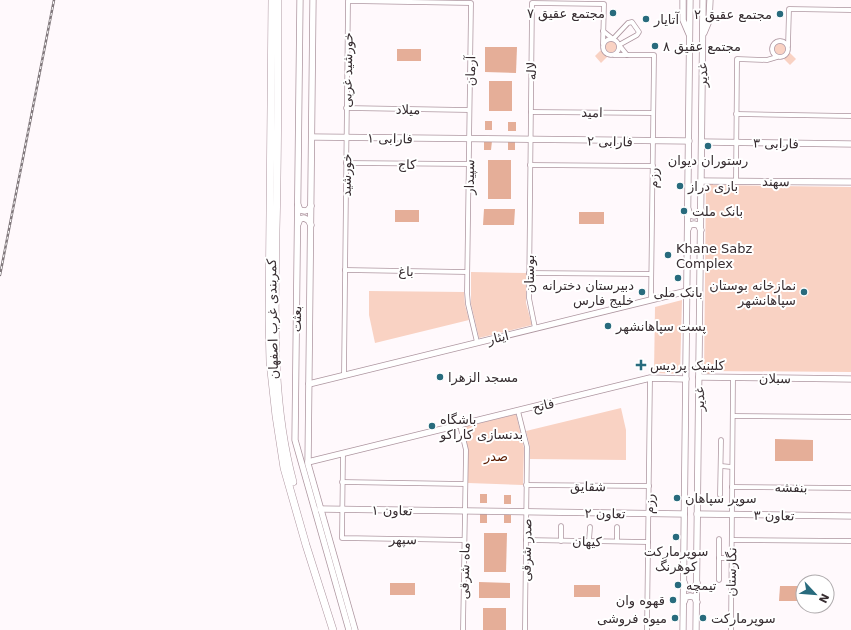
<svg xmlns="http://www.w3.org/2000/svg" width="851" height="630" viewBox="0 0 851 630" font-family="'DejaVu Sans',Cairo,sans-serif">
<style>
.green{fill:#f9d2c3}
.forest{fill:#e5ae98}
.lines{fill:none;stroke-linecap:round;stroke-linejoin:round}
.street-casing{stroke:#ae96a0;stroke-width:5.5}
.secondary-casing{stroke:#ae96a0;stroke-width:7}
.highway-casing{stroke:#ae96a0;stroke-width:8}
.street{stroke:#fff;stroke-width:4}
.secondary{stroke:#fff;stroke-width:5.5}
.highway{stroke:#fff;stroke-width:7}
.rail-casing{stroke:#81787c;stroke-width:2.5}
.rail{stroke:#fff;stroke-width:1;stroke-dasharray:3;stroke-linecap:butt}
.poi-dot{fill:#286b7d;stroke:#fff;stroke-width:1.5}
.labels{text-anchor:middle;stroke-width:4;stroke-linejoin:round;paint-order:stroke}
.poi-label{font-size:13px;fill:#372d31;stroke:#fff;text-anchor:start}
.street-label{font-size:13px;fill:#372d31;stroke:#fff}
.park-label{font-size:13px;fill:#5b1b00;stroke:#fff}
</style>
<rect width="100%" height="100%" fill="#fff9fc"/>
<g class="green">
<circle cx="611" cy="47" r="5.5"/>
<circle cx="780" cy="49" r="5.5"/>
<polygon points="602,49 608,56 601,63 595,56"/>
<polygon points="789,52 796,59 790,65 783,58"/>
<polygon points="706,181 713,181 713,185 851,187 851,372 711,371 711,375 704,375"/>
<polygon points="471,272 526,273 526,303 532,325 479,338 471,304"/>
<polygon points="369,291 464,292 465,305 469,320 375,343 369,315"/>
<polygon points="682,300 680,374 654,373 655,307"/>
<polygon points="621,408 626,430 626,460 530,459 530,447 526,431"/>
<polygon points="516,414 524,448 523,485 468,483 468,450 464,427"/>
</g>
<g class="forest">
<polygon points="485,47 517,47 516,73 485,72"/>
<rect x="397" y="49" width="24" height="12"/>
<rect x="489" y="81" width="23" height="30"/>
<rect x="485" y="121" width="7" height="9"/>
<rect x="508" y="122" width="8" height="9"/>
<polygon points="484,141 492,141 491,150 484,150"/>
<rect x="508" y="141" width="7" height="9"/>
<rect x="488" y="160" width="23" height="39"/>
<polygon points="484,209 515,209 514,225 483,225"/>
<rect x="395" y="210" width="24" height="12"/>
<rect x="579" y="212" width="25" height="12"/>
<polygon points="775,439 813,440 813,461 775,461"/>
<rect x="480" y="494" width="7" height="9"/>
<rect x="504" y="495" width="7" height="9"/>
<rect x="480" y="514" width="7" height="9"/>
<rect x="504" y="514" width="7" height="9"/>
<polygon points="484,533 507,533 506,572 484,572"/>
<polygon points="479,582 510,583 510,598 479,598"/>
<rect x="390" y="583" width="25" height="12"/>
<rect x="574" y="585" width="26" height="12"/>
<polygon points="780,586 803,586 803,601 779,601"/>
<rect x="483" y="608" width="23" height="22"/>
</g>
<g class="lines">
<g class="street-casing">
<g id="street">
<polyline points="603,31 613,39 628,23 632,22 639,32 637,35 619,45 627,55"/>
<circle cx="611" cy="47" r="8"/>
<circle cx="780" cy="49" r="8"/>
<polyline points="788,46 789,9 851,10"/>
<polyline points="614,55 654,55 651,300"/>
<polyline points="346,108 469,110"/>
<polyline points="531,112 653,113"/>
<polyline points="736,114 851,116"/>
<polyline points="346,163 469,164"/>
<polyline points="530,165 653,166"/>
<polyline points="736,181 737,59 767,60 777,57"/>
<polyline points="345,270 467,272"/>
<polyline points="529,273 651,274"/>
<polyline points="535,328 529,298 532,3 604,4 603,44"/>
<polyline points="344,375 348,1 471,3 467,292 468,304 477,342"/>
<polyline points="518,411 527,447 525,630"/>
<polyline points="733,416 851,417"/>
<polyline points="460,425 466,450 463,630"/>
<polyline points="343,454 342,538 464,540"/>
<polyline points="721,466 732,467"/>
<polyline points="342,482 465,484"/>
<polyline points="526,485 649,486"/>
<polyline points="732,487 851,488"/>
<polyline points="720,495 721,440"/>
<polyline points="561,526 561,541"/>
<polyline points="526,540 648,542"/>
<polyline points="732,540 851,541"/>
<polyline points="589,541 590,527"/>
<polyline points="617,541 617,527"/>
<polyline points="719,558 731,558"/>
<polyline points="719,580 719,539"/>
<polyline points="647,630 650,378"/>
<polyline points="731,630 733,378"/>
</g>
</g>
<g class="secondary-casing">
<g id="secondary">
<polyline points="300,0 295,440 349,630"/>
<polyline points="313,0 308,464 355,630"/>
<polyline points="683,0 683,20 689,34"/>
<polyline points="704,33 709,21 710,0"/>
<polyline points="312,137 689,141"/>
<polyline points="702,142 851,144"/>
<polyline points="701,181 851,182"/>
<polyline points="298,205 300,210 305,211 308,210 311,206"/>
<polyline points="688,209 690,215 694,216 698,215 701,210"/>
<polyline points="298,224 300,219 304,218 308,220 311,225"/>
<polyline points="688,229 690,225 694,224 698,225 701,230"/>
<polyline points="699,377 851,379"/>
<polyline points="309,384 687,291"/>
<polyline points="308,462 650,378 686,379"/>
<polyline points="320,509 684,514"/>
<polyline points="697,514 851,516"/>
<polyline points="684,582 686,587 690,589 694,587 697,583"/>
<polyline points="684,602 686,597 690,596 694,597 697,602"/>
<polyline points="683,630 690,0"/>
<polyline points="696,630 703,0"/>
</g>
</g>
<g class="highway-casing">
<g id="highway">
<polyline points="272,0 269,319 270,362 276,416 284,468 306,545 333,630"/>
<path d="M278,0C278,77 278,153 276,230C275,314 271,400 293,482"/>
</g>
</g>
<use href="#street" class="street"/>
<use href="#secondary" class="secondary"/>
<use href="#highway" class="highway"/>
<g class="rail-casing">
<polyline id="rail" points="0,275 54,0"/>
</g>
<use href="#rail" class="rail"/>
</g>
<g class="poi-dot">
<circle cx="613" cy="13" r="4"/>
<circle cx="780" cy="14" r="4"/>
<circle cx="646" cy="19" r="4"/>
<circle cx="655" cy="46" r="4"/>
<circle cx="708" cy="146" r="4"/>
<circle cx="680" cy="186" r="4"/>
<circle cx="684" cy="211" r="4"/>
<circle cx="668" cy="255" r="4"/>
<circle cx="678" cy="278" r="4"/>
<circle cx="642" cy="292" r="4"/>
<circle cx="804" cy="292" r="4"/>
<circle cx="608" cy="326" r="4"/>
<path d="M639 359h4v4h4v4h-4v4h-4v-4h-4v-4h4z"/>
<circle cx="440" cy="377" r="4"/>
<circle cx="432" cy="426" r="4"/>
<circle cx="677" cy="498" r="4"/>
<circle cx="676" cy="537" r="4"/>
<circle cx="678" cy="585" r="4"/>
<circle cx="673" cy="600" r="4"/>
<circle cx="675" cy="618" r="4"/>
<circle cx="703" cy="618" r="4"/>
</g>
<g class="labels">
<g class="poi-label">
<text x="605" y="18" text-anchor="end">مجتمع عقیق ۷</text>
<text x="772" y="19" text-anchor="end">مجتمع عقیق ۲</text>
<text x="654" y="24">آتایار</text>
<text x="663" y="51">مجتمع عقیق ۸</text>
<text x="708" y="165" text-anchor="middle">رستوران دیوان</text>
<text x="688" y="191">بازی دراز</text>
<text x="692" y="216">بانک ملت</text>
<text x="676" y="253">Khane Sabz<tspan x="676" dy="15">Complex</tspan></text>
<text x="634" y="290" text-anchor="end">دبیرستان دخترانه<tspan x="634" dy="15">خلیج فارس</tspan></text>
<text x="796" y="290" text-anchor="end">نمازخانه بوستان<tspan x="796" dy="15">سپاهانشهر</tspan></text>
<text x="678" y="297" text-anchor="middle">بانک ملی</text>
<text x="616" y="331">پست سپاهانشهر</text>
<text x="650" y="370">کلینیک پردیس</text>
<text x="448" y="382">مسجد الزهرا</text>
<text x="440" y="424">باشگاه<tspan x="440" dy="15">بدنسازی کاراکو</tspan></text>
<text x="685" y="503">سوپر سپاهان</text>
<text x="676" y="556" text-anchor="middle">سوپرمارکت<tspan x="676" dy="15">کوهرنگ</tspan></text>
<text x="686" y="590">تیمچه</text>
<text x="665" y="605" text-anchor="end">قهوه وان</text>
<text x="667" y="623" text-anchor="end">میوه فروشی</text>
<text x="711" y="623">سوپرمارکت</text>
</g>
<g class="street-label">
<text transform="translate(347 70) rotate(-89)" y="5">خورشید غربی</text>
<text transform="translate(470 71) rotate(-89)" y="5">آرمان</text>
<text transform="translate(531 71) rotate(-89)" y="5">لاله</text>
<text transform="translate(702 75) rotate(-89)" y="5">غدیر</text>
<text transform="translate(408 109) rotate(1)" y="5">میلاد</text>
<text transform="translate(592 112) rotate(1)" y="5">امید</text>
<text transform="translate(390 138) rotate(1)" y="5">فارابی ۱</text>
<text transform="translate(610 141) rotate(1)" y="5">فارابی ۲</text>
<text transform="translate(776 143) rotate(1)" y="5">فارابی ۳</text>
<text transform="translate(407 164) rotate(1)" y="5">کاج</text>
<text transform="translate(346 175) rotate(-89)" y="5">خورشید</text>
<text transform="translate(469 177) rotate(-89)" y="5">سپیدار</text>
<text transform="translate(653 178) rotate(-89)" y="5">رزم</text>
<text transform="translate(776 181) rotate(1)" y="5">سهند</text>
<text transform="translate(406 271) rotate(1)" y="5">باغ</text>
<text transform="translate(529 274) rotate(-90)" y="5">بوستان</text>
<text transform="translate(272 319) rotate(-91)" y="5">کمربندی غرب اصفهان</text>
<text transform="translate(296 319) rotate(-89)" y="5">بعثت</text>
<text transform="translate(498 337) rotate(-14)" y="5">ایثار</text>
<text transform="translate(775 378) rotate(1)" y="5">سبلان</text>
<text transform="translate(699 399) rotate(-89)" y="5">غدیر</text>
<text transform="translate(543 405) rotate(-14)" y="5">فاتح</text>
<text transform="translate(588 486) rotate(1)" y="5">شقایق</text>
<text transform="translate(791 487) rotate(1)" y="5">بنفشه</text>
<text transform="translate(649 504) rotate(-90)" y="5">رزم</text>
<text transform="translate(392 510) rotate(1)" y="5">تعاون ۱</text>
<text transform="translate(605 513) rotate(1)" y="5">تعاون ۲</text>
<text transform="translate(774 515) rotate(1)" y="5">تعاون ۳</text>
<text transform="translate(403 539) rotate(1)" y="5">سپهر</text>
<text transform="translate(587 541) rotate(1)" y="5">کیهان</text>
<text transform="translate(526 550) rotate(-89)" y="5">صدر شرقی</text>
<text transform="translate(464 571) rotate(-89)" y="5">ماه شرقی</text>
<text transform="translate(731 572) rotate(-89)" y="5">نگارستان</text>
</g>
<g class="park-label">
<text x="496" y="461">صدر</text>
</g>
</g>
<g transform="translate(815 594) rotate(116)"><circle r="19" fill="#ffffff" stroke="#afabad"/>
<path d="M0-3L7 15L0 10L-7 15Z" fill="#286b7d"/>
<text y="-6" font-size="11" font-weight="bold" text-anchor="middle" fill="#372d31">N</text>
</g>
</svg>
